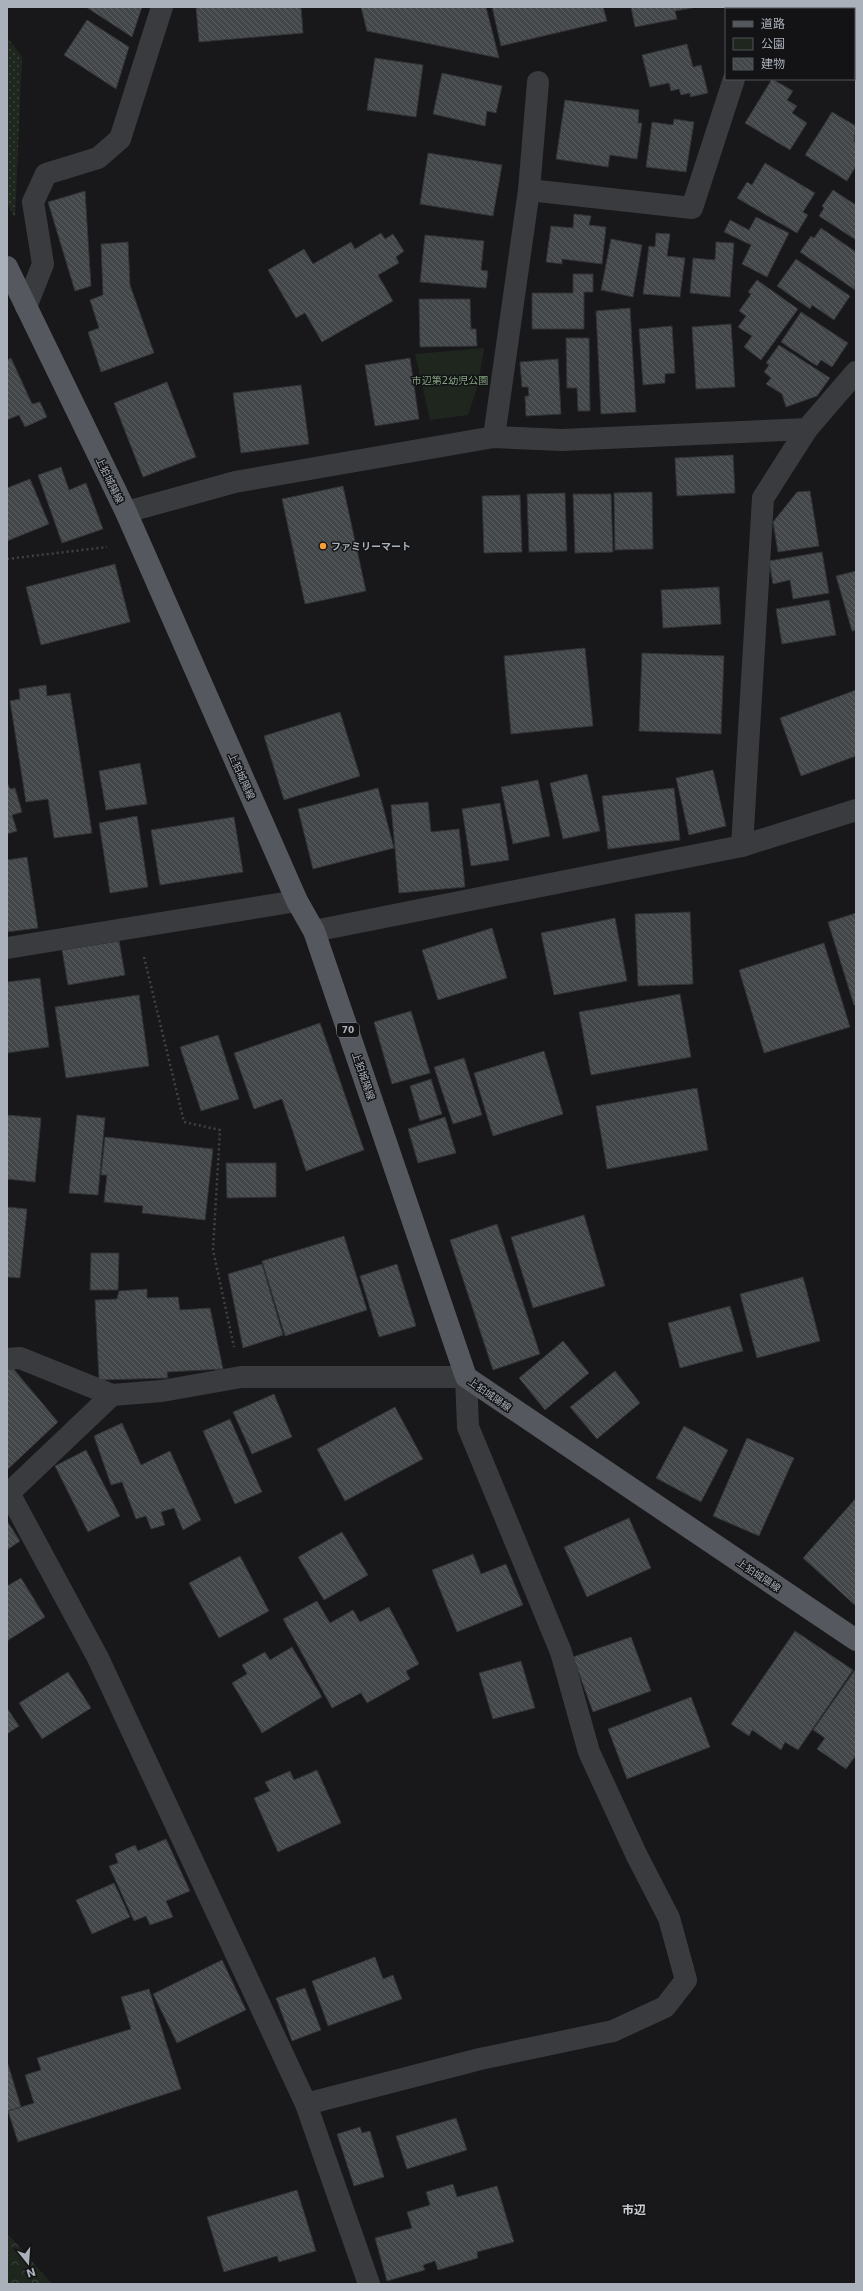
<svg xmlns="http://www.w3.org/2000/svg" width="863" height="2291" viewBox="0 0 863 2291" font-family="'DejaVu Sans','Noto Sans JP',sans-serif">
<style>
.grass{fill:url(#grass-dots)}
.forest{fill:url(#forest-crowns)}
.park{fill:#1e261e}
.building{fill:url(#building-back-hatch);stroke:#323336}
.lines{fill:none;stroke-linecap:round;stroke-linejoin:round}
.path{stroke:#3f4246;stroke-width:2.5;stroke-dasharray:2 3;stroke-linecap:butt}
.minor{stroke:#393b3f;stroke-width:22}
.major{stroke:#55585e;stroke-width:22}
.poi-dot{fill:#f39e37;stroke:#131315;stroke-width:1.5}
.labels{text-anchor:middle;stroke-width:3;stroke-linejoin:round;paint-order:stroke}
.shield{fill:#131315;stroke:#7d8288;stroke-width:1}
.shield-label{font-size:9px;font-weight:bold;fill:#aab1ba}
.park-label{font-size:10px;fill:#84a581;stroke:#131315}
.street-label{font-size:10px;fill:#aab1ba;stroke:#131315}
.poi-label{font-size:10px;font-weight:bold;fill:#aab1ba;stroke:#131315;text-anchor:start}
.quarter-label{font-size:12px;font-weight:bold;fill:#cbd0d6;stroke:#131315}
</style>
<defs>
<pattern id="grass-dots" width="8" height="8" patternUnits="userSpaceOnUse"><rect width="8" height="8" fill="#1e261e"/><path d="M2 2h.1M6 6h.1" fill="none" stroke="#3c433d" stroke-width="1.8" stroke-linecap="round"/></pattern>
<pattern id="forest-crowns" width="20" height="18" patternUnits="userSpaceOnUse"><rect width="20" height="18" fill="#1e261e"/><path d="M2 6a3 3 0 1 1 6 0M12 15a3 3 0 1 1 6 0" fill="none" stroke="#3c433d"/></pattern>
<pattern id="building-back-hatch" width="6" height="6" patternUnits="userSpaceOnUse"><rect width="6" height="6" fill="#44474a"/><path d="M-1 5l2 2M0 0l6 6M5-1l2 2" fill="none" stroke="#5c5f62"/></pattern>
</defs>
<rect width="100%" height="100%" fill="#18181a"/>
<polygon class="grass" points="7,37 22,57 15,218 7,204"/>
<polygon class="forest" points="7,2233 52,2284 7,2284"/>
<polygon class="park" points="484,348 478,385 468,415 430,420 415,354"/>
<g class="building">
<polygon points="86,7 142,7 132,37"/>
<polygon points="196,7 301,7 303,33 199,42"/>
<polygon points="361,7 486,7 499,58 367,31"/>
<polygon points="492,7 603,7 607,21 501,46"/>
<polygon points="631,7 691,7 692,8 675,11 677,19 635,27"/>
<polygon points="811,7 823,7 826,9 810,9"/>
<polygon points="87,20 129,47 116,89 64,55"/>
<polygon points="856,33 856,81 852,79 854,79 854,37"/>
<polygon points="687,44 693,67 701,65 708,93 690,97 690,93 681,95 679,89 671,91 669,83 650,87 642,55"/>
<polygon points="375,58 423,65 416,117 367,110"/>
<polygon points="442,73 502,86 496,113 487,111 485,126 433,114"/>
<polygon points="772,79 793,91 787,100 797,106 792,113 807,123 790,150 745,123"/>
<polygon points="565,100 639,110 638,123 642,123 637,159 610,155 608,167 556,159"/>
<polygon points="832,112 856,126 854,141 856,142 856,166 847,181 805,155"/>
<polygon points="674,119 694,122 686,172 646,167 652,122 673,125"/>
<polygon points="428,153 502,165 493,216 420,204"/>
<polygon points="765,163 815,193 803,212 808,215 797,233 737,198 747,182 752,185"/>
<polygon points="833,190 856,205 856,240 819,216 824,208 822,206"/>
<polygon points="85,191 91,286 75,291 48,202"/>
<polygon points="574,214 591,216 589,225 606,227 602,264 562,259 562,264 546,262 551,226 573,228"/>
<polygon points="756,217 789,233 767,277 742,264 751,245 724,232 730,220 749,230"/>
<polygon points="821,228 856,252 855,290 800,252 811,236 814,238"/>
<polygon points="381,233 385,239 393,234 404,251 396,257 399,263 378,275 393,301 322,342 305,313 296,318 268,270 304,249 313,264 351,242 355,249"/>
<polygon points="656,233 670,234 667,256 685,258 680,297 643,294 649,246 655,247"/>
<polygon points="425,235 484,241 481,270 488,271 486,288 420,282"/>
<polygon points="611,239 642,245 633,297 601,290"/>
<polygon points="128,242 130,285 154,353 101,372 88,332 99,328 90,300 103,295 101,244"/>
<polygon points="716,242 734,243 730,297 690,293 693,258 715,260"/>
<polygon points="796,259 850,296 834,320 812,305 810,309 777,286"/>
<polygon points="573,274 593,274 593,292 584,292 584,329 532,329 532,293 573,293"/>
<polygon points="757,280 798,309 761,360 744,347 752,336 738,327 746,316 739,311 751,294 748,292"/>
<polygon points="419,299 470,299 471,329 476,329 477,346 420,347"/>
<polygon points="630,308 636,412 601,414 596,311"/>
<polygon points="801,312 848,343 832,367 821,360 817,366 781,342"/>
<polygon points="731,324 735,387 696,389 692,327"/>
<polygon points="672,326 675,373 665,374 665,383 643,385 639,329"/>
<polygon points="566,338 589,338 590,411 578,411 577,388 567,388"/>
<polygon points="779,345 830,378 817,396 786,407 782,394 766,384 771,378 764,372 769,365 766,363"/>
<polygon points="11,358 32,404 40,402 47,417 25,427 19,415 7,420 7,360"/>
<polygon points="410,358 419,419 375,426 365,365"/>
<polygon points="558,359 561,414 526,416 525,396 529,396 528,387 522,387 520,362"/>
<polygon points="167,382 196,457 143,477 114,403"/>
<polygon points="301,385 309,444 241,453 233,393"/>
<polygon points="733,455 735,493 677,496 675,458"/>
<polygon points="61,467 69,490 86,483 103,529 62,543 38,475"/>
<polygon points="30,479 49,524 7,541 7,488"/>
<polygon points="343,486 366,591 305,604 282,499"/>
<polygon points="810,491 819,546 778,552 773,522 797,492"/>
<polygon points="652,492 653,549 615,550 614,493"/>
<polygon points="565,493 567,551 529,552 527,494"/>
<polygon points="573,494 611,494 613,552 575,553"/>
<polygon points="520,495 522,552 484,553 482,496"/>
<polygon points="822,552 829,593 793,599 790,580 773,584 769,561"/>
<polygon points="115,564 130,622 41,645 26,587"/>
<polygon points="856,571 856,630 852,631 836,576"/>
<polygon points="719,587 721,624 663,628 661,590"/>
<polygon points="829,600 836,635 782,644 776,609"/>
<polygon points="585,648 593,726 511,734 504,656"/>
<polygon points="642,653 724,656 721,734 639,731"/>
<polygon points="46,685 47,696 70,693 92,833 54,838 48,799 26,802 10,701 20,699 19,689"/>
<polygon points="856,690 856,756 801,776 780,718"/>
<polygon points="340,712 360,776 284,800 264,736"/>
<polygon points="140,763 147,804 106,810 99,771"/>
<polygon points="713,770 726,826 689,835 676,778"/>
<polygon points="587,774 600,831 563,839 550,783"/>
<polygon points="538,780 550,836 513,844 501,787"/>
<polygon points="7,782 10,789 15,788 22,812 12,815 17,831 7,834"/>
<polygon points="378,788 394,848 313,869 298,809"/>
<polygon points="674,788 680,840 608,849 602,796"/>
<polygon points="428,802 431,832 459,829 465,887 399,893 391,805"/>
<polygon points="500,803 509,860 471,866 462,809"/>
<polygon points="137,816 148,887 110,893 99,823"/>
<polygon points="234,817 243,872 160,885 151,830"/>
<polygon points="27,857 38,928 7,932 7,860"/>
<polygon points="690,912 693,984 638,986 635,914"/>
<polygon points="856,913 856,1005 854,1005 828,922"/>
<polygon points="615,918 627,981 554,995 541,933"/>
<polygon points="492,928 507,978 438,1000 422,950"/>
<polygon points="119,941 125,975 68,985 62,950"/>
<polygon points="824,943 850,1027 764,1053 739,970"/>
<polygon points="40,978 49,1047 7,1053 7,982"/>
<polygon points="680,994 691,1057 591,1075 579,1012"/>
<polygon points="139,995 149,1066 66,1078 55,1007"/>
<polygon points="411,1011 430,1073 392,1084 374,1022"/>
<polygon points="320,1023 364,1150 306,1171 282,1099 254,1109 234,1053"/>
<polygon points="218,1035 239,1099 201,1111 180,1047"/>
<polygon points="544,1051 563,1114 493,1136 474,1073"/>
<polygon points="464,1058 482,1115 453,1124 434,1067"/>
<polygon points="431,1079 442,1114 420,1121 410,1086"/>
<polygon points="697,1088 708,1150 607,1169 596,1106"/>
<polygon points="7,1115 41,1118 35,1182 7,1179"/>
<polygon points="77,1115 105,1118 98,1195 69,1193"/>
<polygon points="445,1117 456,1153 418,1163 408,1129"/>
<polygon points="105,1137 213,1149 205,1220 142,1213 143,1206 104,1202 107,1175 101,1175"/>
<polygon points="226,1163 276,1163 276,1197 227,1198"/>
<polygon points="7,1207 27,1209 20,1278 7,1277"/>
<polygon points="584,1215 605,1286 533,1308 511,1237"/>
<polygon points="497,1224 540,1354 493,1370 450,1240"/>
<polygon points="344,1236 367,1310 285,1336 262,1261"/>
<polygon points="91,1253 119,1253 118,1290 90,1290"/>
<polygon points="262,1264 283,1335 243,1348 228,1274"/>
<polygon points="397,1264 416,1326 379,1337 360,1276"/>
<polygon points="803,1277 820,1341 757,1358 740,1294"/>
<polygon points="147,1289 147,1298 178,1297 180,1310 210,1308 223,1369 167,1372 168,1378 99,1380 95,1300 117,1299 119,1291"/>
<polygon points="730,1306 743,1351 680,1368 668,1323"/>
<polygon points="563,1341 589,1373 545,1410 519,1378"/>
<polygon points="11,1366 58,1422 7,1470 7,1369"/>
<polygon points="615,1371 640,1403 597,1439 570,1407"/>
<polygon points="274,1394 292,1437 252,1454 233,1412"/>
<polygon points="395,1407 423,1459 345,1501 317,1449"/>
<polygon points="230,1419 262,1492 235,1504 203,1431"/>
<polygon points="122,1423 141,1465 170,1451 201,1520 183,1530 174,1508 161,1512 165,1525 151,1529 146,1516 136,1519 122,1482 111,1485 94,1436"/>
<polygon points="684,1426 728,1450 701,1502 656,1478"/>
<polygon points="747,1438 794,1458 759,1536 713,1516"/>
<polygon points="86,1450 120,1516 88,1532 55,1466"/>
<polygon points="856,1498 856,1606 803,1558"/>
<polygon points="629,1518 651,1568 587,1597 564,1547"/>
<polygon points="7,1521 20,1541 7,1550"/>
<polygon points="342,1532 368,1575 324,1600 298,1557"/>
<polygon points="473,1554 481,1574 506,1564 523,1605 457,1632 432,1570"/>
<polygon points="240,1556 269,1611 219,1638 189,1583"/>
<polygon points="21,1578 45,1617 7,1641 7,1586"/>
<polygon points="317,1601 330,1623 353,1610 360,1622 389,1607 419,1664 406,1671 410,1679 367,1703 361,1693 332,1708 283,1619"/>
<polygon points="795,1631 853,1670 798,1750 785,1742 781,1750 752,1730 749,1736 731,1724"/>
<polygon points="631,1637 651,1691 593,1712 573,1657"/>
<polygon points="292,1647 322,1697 262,1733 232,1683 247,1674 242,1665 265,1652 270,1660"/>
<polygon points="521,1661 535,1708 493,1719 479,1673"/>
<polygon points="855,1670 856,1755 846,1769 817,1749 825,1738 813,1730"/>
<polygon points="68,1672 91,1708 42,1739 19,1703"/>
<polygon points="691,1697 710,1747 627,1779 608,1729"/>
<polygon points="7,1708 19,1726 7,1734"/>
<polygon points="317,1770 341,1823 278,1852 254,1798 270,1791 265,1782 290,1771 294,1780"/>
<polygon points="166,1839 190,1891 166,1901 173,1917 150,1925 146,1916 134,1921 109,1866 118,1863 115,1854 135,1845 138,1851"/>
<polygon points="114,1883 130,1917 92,1934 76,1900"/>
<polygon points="375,1957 383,1979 393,1975 402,1999 328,2026 312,1981"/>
<polygon points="222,1960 246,2010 177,2043 153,1994"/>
<polygon points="305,1988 321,2030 292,2041 276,1998"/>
<polygon points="149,1989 181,2089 18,2142 8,2111 34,2103 25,2075 41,2070 37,2058 131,2029 121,1997"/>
<polygon points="7,2061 21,2107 7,2111"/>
<polygon points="456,2118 467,2150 407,2169 396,2136"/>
<polygon points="360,2127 362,2133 370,2131 384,2177 354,2186 337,2134"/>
<polygon points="453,2184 457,2197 497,2186 514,2242 477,2252 478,2258 438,2270 435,2261 423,2265 425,2270 387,2281 375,2238 412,2228 407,2212 430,2205 426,2192"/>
<polygon points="297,2190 316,2251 279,2262 277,2256 224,2272 207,2217"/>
</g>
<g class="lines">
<g class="path">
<polyline points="7,559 107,547"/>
<polyline points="144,957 184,1122 220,1130 213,1250 234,1347"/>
</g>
<g class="minor">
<polyline points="736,7 736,9"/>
<polyline points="529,190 692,208 734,79"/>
<polyline points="26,307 43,264 33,202 46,174 98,158 120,139 162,7"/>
<polyline points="494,437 529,190 538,82"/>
<polyline points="126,512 235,482 494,437 562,440 807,429 856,372"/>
<polyline points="742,846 763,498 807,429"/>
<polyline points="314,931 742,846 856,810"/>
<polyline points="7,948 297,901"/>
<polyline points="7,1359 20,1358 112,1395 162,1391 241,1377 466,1377 468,1427 561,1652 589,1752 637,1856 669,1918 686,1980 665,2007 613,2031 480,2059 306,2104"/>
<polyline points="112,1395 9,1493 98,1658 306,2104 369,2284"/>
</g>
<polyline class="major" points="7,267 126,512 297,901 314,931 466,1377 856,1640"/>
</g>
<circle class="poi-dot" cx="323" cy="546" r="4"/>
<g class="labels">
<rect class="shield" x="337" y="1023" width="22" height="14" rx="3"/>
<g class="shield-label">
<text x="348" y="1033">70</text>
</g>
<g class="park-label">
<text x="450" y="384">市辺第2幼児公園</text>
</g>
<g class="street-label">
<text transform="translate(110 480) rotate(64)" y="4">上狛城陽線</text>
<text transform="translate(242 776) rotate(66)" y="4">上狛城陽線</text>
<text transform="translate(364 1076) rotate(71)" y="4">上狛城陽線</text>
<text transform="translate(490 1394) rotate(35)" y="4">上狛城陽線</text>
<text transform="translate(759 1575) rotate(34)" y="4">上狛城陽線</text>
</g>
<g class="poi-label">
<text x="331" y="550">ファミリーマート</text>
</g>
<g class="quarter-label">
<text x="634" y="2214">市辺</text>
</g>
</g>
<rect width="863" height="2291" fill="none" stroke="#aab1ba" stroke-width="16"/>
<rect x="725" y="8" width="130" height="72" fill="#131315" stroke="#4f5257"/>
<rect x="733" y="21" width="20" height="6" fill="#55585e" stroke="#4f5257"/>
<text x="761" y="28" font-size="12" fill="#aab1ba">道路</text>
<rect x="733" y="38" width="20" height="12" fill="#1e261e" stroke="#4f5257"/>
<text x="761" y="48" font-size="12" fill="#aab1ba">公園</text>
<rect x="733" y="58" width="20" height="12" fill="url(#building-back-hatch)" stroke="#4f5257"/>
<text x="761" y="68" font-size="12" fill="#aab1ba">建物</text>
<g transform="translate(28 2263) rotate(163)" stroke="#131315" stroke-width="3" paint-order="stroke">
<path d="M0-3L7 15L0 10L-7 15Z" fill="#aab1ba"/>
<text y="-6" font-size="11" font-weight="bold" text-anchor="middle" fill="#aab1ba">N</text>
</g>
</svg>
